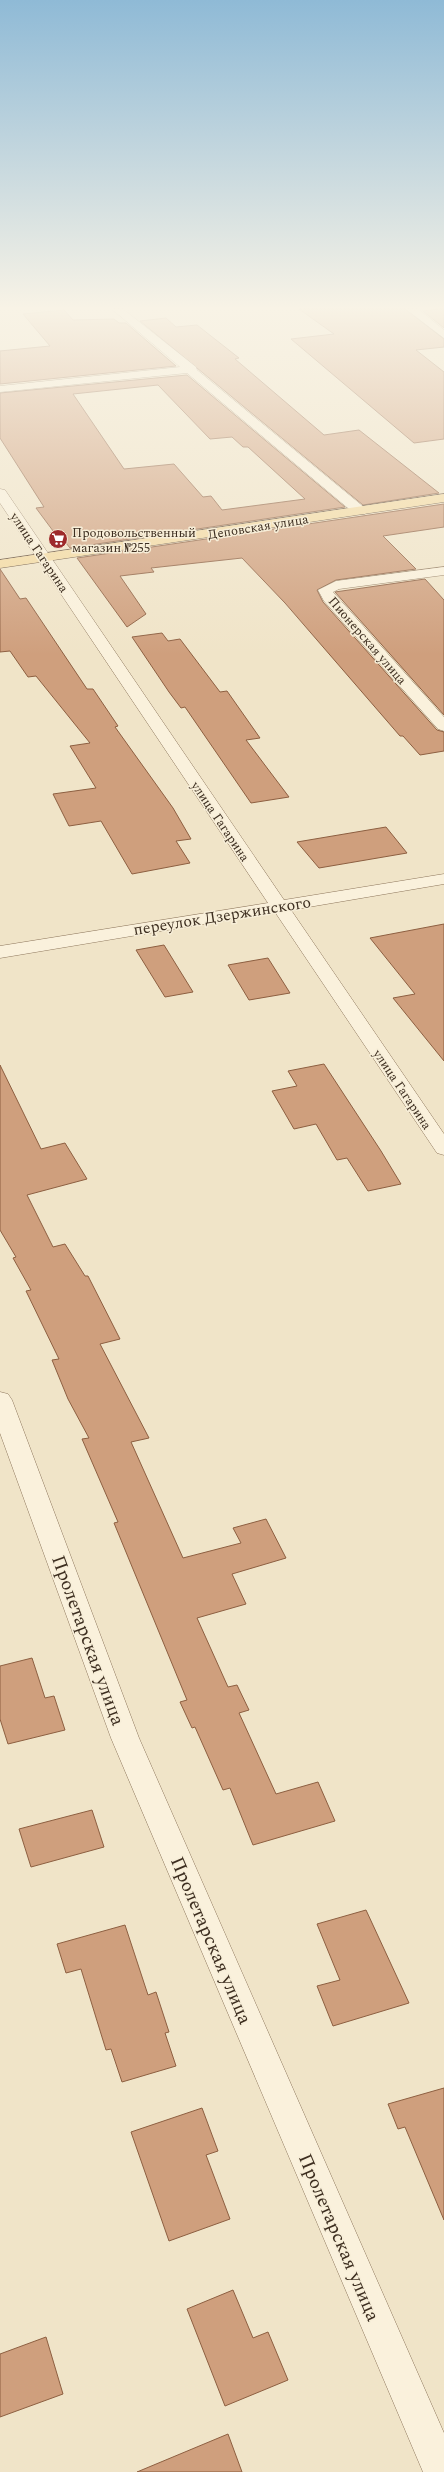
<svg xmlns="http://www.w3.org/2000/svg" width="444" height="2472" viewBox="0 0 444 2472" font-family="Spectral,serif">
<style>
.building{fill:#cf9f7d;stroke:#8d5f41;fill-rule:evenodd}
.lines{fill:none;stroke-linecap:round;stroke-linejoin:round}
.minor-casing{stroke:#8d765c;stroke-width:1}
.major-casing{stroke:#5b4430;stroke-width:1}
.minor{fill:#faf1dc;fill-rule:evenodd}
.major{fill:#f3d9a0;fill-rule:evenodd}
.labels{text-anchor:middle;stroke-width:3;stroke-linejoin:round;paint-order:stroke}
.far-street-label{font-size:13px;fill:#3d2e20;stroke:#f7eed8}
.far-poi-label{font-size:13px;fill:#3d2e20;stroke:#f7eed8;text-anchor:start}
.street-label{font-size:16px;fill:#3d2e20;stroke:#f7eed8}
.near-street-label{font-size:19px;fill:#3d2e20;stroke:#f7eed8}
</style>
<rect width="100%" height="100%" fill="#f0e4c8"/>
<g class="building">
<polygon points="299,309 405,309 444,339 444,347 416,350 444,372 444,439 414,443 291,339 334,334"/>
<polygon points="438,309 444,309 444,328 423,311"/>
<polygon points="64,310 73,320 114,319 119,323 126,323 176,366 0,384 0,351 50,346 23,314"/>
<polygon points="166,318 176,327 197,325 239,358 235,359 324,435 359,430 439,493 363,505 140,321"/>
<path d="M187,375L345,507L70,548L66,543H62L36,508L44,507L0,438V393ZM158,385L210,439L232,437L243,447H248L305,499L222,510L211,496L203,497L174,464L124,469L73,394Z"/>
<polygon points="444,504 444,527 383,536 416,569 336,580 317,590 323,602 437,730 444,732 444,751 420,755 403,736 400,736 285,603 242,558 151,568 154,572 120,576 146,614 127,627 77,558"/>
<polygon points="0,569 20,599 26,598 87,689 93,689 118,726 115,727 173,808 191,839 176,841 190,863 132,874 101,821 69,826 53,794 96,788 70,746 90,743 36,676 28,677 10,651 0,652"/>
<polygon points="425,579 444,600 444,715 335,592"/>
<polygon points="162,633 168,641 180,639 220,692 227,691 260,738 246,740 289,797 251,803 185,707 181,708 169,692 132,637"/>
<polygon points="386,827 407,853 319,868 297,842"/>
<polygon points="444,924 444,1061 393,998 415,994 370,938"/>
<polygon points="164,945 193,992 165,997 136,950"/>
<polygon points="268,958 290,993 249,1000 228,965"/>
<polygon points="324,1064 381,1151 401,1184 368,1191 347,1158 337,1160 316,1124 294,1129 272,1091 297,1086 288,1071"/>
<polygon points="0,1065 41,1149 65,1143 87,1179 27,1195 53,1247 65,1244 85,1276 88,1276 120,1339 100,1344 149,1438 131,1442 183,1558 241,1543 233,1528 266,1519 286,1558 232,1574 246,1604 197,1618 228,1687 237,1685 249,1710 239,1713 276,1794 318,1782 335,1821 253,1845 230,1788 223,1790 195,1727 192,1728 180,1702 187,1700 114,1523 118,1522 82,1439 89,1438 68,1399 52,1360 59,1359 26,1291 31,1290 13,1258 16,1257 0,1230"/>
<polygon points="32,1658 45,1698 54,1696 65,1730 8,1744 0,1719 0,1666"/>
<polygon points="92,1810 104,1847 31,1867 19,1829"/>
<polygon points="366,1910 409,2003 333,2026 317,1986 340,1980 317,1924"/>
<polygon points="125,1925 148,1995 156,1992 169,2032 165,2033 176,2066 122,2082 111,2049 106,2050 81,1969 66,1973 57,1944"/>
<polygon points="444,2088 444,2220 405,2127 398,2129 388,2104"/>
<polygon points="202,2108 218,2151 206,2155 230,2219 169,2241 131,2132"/>
<polygon points="233,2290 253,2338 268,2332 288,2380 225,2406 187,2309"/>
<polygon points="46,2337 63,2394 0,2417 0,2354"/>
<polygon points="228,2434 242,2472 137,2472"/>
</g>
<g class="lines">
<g class="minor-casing">
<g id="minor">
<polygon points="112,309 123,309 196,367 197,370 365,508 367,511 365,514 355,514 187,373 0,392 0,386 180,367"/>
<polygon points="406,309 418,309 444,330 444,338"/>
<polygon points="0,489 5,490 284,900 444,874 444,884 291,910 444,1134 444,1155 437,1153 275,912 0,958 0,946 268,903 0,503"/>
<polygon points="444,567 444,575 339,589 333,592 444,717 444,731 438,729 324,601 318,590 336,581"/>
<polygon points="0,1392 8,1394 12,1400 139,1738 444,2433 444,2472 423,2472 111,1738 0,1433"/>
</g>
</g>
<g class="major-casing">
<polygon id="major" points="444,494 444,502 0,568 0,560"/>
</g>
<use href="#minor" class="minor"/>
<use href="#major" class="major"/>
</g>
<linearGradient id="sky" x2="0" y2="1"><stop stop-color="#8fbad6"/><stop offset="0.47" stop-color="#f8f3e6"/><stop offset="1" stop-color="#f8f3e6" stop-opacity="0"/></linearGradient>
<rect width="444" height="655" fill="url(#sky)"/>
<defs>
<g id="supermarket-disc" transform="scale(1)"><circle r="9.5" fill="#9e2a2b" stroke="#f7eed8"/><path d="M-6-5.5h2.5l.6 2H6L4.5 2H-2.5L-4.4-4H-6ZM-1.5 3.2a1.3 1.3 0 1 0 .1 0ZM3 3.2a1.3 1.3 0 1 0 .1 0Z" fill="#fff"/></g>
</defs>
<g fill-rule="evenodd">
<use href="#supermarket-disc" x="58" y="539"/>
</g>
<g class="labels">
<g class="far-street-label">
<text transform="translate(258 526) rotate(-9)" y="5">Деповская улица</text>
<text transform="translate(40 552) rotate(56)" y="5">улица Гагарина</text>
<text transform="translate(368 640) rotate(49)" y="5">Пионерская улица</text>
<text transform="translate(221 821) rotate(56)" y="5">улица Гагарина</text>
<text transform="translate(403 1089) rotate(56)" y="5">улица Гагарина</text>
</g>
<g class="far-poi-label">
<text x="72" y="537">Продовольственный<tspan x="72" dy="15">магазин №255</tspan></text>
</g>
<g class="street-label">
<text transform="translate(222 915) rotate(-9)" y="6">переулок Дзержинского</text>
</g>
<g class="near-street-label">
<text transform="translate(89 1640) rotate(70)" y="7">Пролетарская улица</text>
<text transform="translate(212 1940) rotate(67)" y="7">Пролетарская улица</text>
<text transform="translate(340 2237) rotate(67)" y="7">Пролетарская улица</text>
</g>
</g>
</svg>
